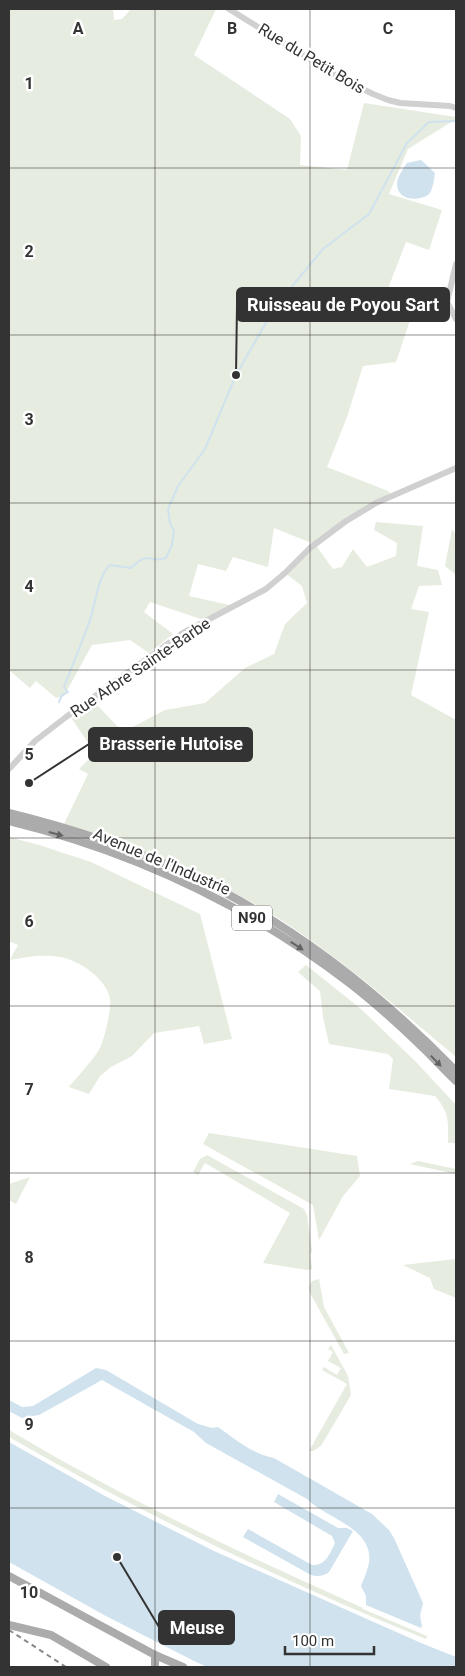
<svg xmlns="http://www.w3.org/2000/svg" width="465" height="1676" viewBox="0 0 465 1676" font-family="Roboto,sans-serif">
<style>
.green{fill:#e6ecdf}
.water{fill:#cfe2ee}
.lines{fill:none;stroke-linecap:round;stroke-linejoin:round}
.stream{stroke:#cfe2ee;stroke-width:2}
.minor{stroke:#d0d0d0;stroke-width:6}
.major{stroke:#ababab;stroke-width:8}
.rail{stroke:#888;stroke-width:2;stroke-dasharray:5 4;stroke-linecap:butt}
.oneway{fill:#636363}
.grid{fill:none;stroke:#333;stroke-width:1;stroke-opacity:0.55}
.labels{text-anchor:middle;stroke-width:5;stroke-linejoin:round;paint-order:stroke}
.shield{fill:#fff;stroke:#707070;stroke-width:1}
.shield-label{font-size:15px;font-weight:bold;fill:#333}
.street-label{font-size:16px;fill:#333;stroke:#fff}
.grid-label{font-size:16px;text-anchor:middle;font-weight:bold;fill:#333;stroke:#fff;stroke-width:5;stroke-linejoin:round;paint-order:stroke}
.leader{fill:none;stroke:#333;stroke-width:2}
.callout-dot{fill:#333;stroke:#fff;stroke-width:2}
.callout{fill:#333;stroke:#333;stroke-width:2}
.callout-label{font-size:18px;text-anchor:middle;font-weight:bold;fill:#fff}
</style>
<rect width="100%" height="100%" fill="#fff"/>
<g class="green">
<path d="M9,9H113L114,20L122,19L131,9H216L194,55L290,119L301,136L300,165L347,170L364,103L456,117V119L408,149L389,194L442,210L429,250L406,242L387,291L382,289L376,305L411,317L396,362L363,366L347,417L327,467L388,491L392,496L315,544L333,569L342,567L353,549L367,567L396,556L397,543L374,530L376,522L423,526L417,566L438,570L442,585L419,586L411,609L429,612L411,695L456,720V1057C405,1014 354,970 299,932C228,883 147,848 64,824L88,774L79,769L95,753L72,719L94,702L123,732L165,710L205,703L245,668L274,654L285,624L307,603L302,586L285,573L314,544L274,528L268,567L233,557L226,571L198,564L189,596L234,606L207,621L150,602L144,612L173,634L149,653L130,640L92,645L64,696L56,698L36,681L30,688L9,670Z"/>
<polygon points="452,529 456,535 456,575 445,566"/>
<path d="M9,837L39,845L91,862L200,914L232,1039L204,1044L199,1026L154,1033L132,1056L111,1067L100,1076L89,1094L69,1087C79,1074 92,1062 100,1048C104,1040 112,1008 110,999C107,979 79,960 60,957C43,954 26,957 10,960L18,945L9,941Z"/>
<path d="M306,965L361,1009L417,1063L456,1105V1143H448C448,1120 450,1114 435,1096L389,1089L393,1059L388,1054L329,1044L323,1017L320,991L298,972Z"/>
<polygon points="209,1133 357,1156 360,1176 343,1196 319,1240 313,1205 203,1144"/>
<polygon points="207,1155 304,1209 307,1215 312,1251 310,1255 312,1269 307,1270 263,1263 290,1213 205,1163 198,1175 193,1172 200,1159"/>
<polygon points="418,1161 456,1169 456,1174 410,1164"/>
<polygon points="30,1177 16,1204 9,1200 9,1184"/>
<polygon points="456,1259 456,1298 434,1289 430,1278 403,1265"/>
<polygon points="319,1279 324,1307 349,1353 344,1354 310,1293 309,1287 312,1281"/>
<polygon points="331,1345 348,1376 351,1395 321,1446 313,1451 309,1451 347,1384 322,1370 324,1367 337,1375 341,1368 328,1361 333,1352 328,1349"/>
<path d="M9,1430C123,1498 242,1554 363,1608V1609L427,1636L426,1639C282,1581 143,1514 9,1437Z"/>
</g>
<g class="water">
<path d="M421,160L435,173C434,179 433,191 428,195C417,202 397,200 397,184C397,177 403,169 407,163Z"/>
<path d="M96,1368L106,1370L198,1424L212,1428L218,1427C235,1439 252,1454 274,1458L372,1514L389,1530L394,1538L423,1603L420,1616L422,1626L421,1628L366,1605V1596L361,1586C364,1579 367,1571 369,1563C374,1528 327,1519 307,1499L206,1443L194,1432L102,1380L39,1415L22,1418L9,1411V1400L22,1407L33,1406Z"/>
<polygon points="9,1442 105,1496 214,1551 421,1643 456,1657 456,1667 207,1667 194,1661 104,1615 9,1562"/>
<path d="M278,1494L338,1528H347L353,1531L329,1572C324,1576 318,1577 311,1575L243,1537L248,1529L312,1565C326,1566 330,1553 335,1543L332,1536L274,1502Z"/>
</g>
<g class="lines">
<path class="stream" d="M59,702L62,695L68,692L64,687C73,664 83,640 91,617C95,603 99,574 110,565L131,568C151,549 147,564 166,558L172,545L174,531L170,523L168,509L178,486L205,449L236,375L275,307L323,249L369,214L407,143L429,122L456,121"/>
<g class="minor">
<polyline points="229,9 344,80 373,94 388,100 400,103 450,106 456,108"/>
<polyline points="456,264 447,302 456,319"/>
<polyline points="9,769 35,741 66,717 183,633 266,589 285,573 310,548 346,521 376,503 456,468"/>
</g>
<g class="major">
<path d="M9,813C70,828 131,848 188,874C288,921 379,992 456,1071"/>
<path d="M9,821C132,851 247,905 348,982C373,1001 396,1022 419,1044C432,1056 443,1069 456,1081"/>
<polyline points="9,1576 155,1655 183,1667"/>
<polyline points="9,1625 51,1635 106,1667"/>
<polyline points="155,1667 155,1655"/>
</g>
<polyline class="rail" points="9,1630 66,1667"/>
</g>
<defs><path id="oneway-solid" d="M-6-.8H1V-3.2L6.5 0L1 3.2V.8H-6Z" transform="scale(1.25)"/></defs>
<g class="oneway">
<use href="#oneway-solid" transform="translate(56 834) rotate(15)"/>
<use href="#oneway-solid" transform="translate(297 946) rotate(33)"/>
<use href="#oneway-solid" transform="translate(436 1061) rotate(46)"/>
</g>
<path class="grid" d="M155,9V1667M310,9V1667M9,168H456M9,335H456M9,503H456M9,670H456M9,838H456M9,1006H456M9,1173H456M9,1341H456M9,1508H456"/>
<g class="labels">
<rect class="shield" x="232" y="905.5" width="40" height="25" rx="4"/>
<g class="shield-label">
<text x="252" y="923">N90</text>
</g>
<g class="street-label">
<text transform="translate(312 58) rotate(31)" y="6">Rue du Petit Bois</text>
<text transform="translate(140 667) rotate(-34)" y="6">Rue Arbre Sainte-Barbe</text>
<text transform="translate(162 861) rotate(23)" y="6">Avenue de l'Industrie</text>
</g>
</g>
<g class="grid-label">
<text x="78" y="34">A</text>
<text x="232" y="34">B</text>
<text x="388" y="34">C</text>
<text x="29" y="89">1</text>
<text x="29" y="257">2</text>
<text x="29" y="425">3</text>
<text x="29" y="592">4</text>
<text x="29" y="760">5</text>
<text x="29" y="927">6</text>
<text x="29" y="1095">7</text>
<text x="29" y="1263">8</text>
<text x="29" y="1430">9</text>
<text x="29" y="1598">10</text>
</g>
<path class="leader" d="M236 375L237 305M29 783L89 744M117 1557L159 1627"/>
<g class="callout-dot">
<circle cx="236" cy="375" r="5"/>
<circle cx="29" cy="783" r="5"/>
<circle cx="117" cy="1557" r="5"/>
</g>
<g class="callout">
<rect x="237" y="288" width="212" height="33" rx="5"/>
<rect x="89" y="728" width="163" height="33" rx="5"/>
<rect x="159" y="1611" width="75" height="33" rx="5"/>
</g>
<g class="callout-label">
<text x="343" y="311">Ruisseau de Poyou Sart</text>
<text x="171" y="750">Brasserie Hutoise</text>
<text x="197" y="1634">Meuse</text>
</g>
<rect width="465" height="1676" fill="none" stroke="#333333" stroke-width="20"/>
<path d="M285 1646v8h89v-8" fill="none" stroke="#333333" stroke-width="2.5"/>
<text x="292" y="1646" font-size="15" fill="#333333" stroke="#ffffff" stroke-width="4" paint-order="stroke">100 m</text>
</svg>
